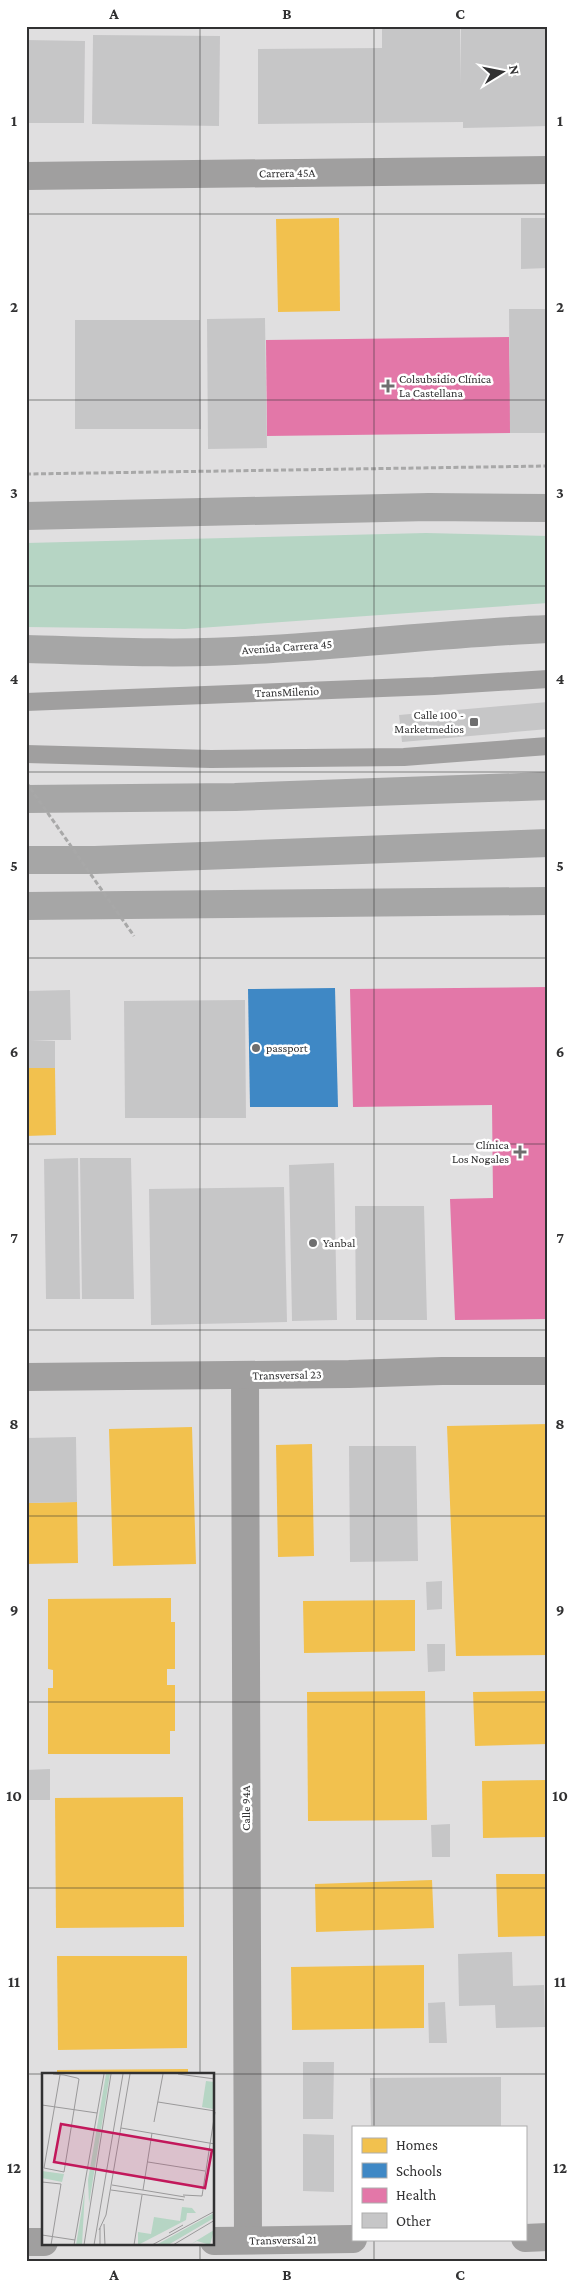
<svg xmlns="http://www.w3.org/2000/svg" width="574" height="2288" viewBox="0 0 574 2288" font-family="'Crimson Pro',serif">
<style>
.green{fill:#b6d5c4}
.homes{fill:#f2c14e}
.schools{fill:#3f88c5}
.health{fill:#e377a8}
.building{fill:#c6c6c7}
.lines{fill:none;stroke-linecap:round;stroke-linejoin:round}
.path{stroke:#a8a8a8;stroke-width:3;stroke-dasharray:5 2.5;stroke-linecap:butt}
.service{stroke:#a09f9f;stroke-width:18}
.minor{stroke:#a09f9f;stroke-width:28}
.trunk{stroke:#a6a6a6;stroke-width:28}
.path-bridge{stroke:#a8a8a8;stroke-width:3;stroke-dasharray:5 2.5;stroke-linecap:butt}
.grid{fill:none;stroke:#313132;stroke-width:1;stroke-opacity:0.55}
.poi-dot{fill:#6e6e6f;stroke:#fff;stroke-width:2}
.labels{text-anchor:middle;stroke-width:5;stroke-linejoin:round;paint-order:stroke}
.street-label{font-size:12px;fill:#313132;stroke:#fff}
.poi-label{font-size:12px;fill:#313132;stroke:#fff;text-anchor:start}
.inset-road{fill:none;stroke:#9a999a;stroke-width:1}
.view{fill:#c2185b;fill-opacity:0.15;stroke:#c2185b;stroke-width:2.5}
.inset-edge{fill:none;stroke:#313132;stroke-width:2.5}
.neatline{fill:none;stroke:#313132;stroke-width:2}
.grid-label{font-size:16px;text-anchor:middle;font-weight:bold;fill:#313132}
</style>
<rect width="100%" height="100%" fill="#e0dfe0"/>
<polygon class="green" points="426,533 548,536 548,603 185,629 26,627 26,543"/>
<g class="homes">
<polygon points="339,218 340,311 278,312 276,219"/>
<polygon points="26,1068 55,1068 56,1135 26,1136"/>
<polygon points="548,1424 548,1655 456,1656 447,1426"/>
<polygon points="192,1427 196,1564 113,1566 109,1429"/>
<polygon points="312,1444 314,1556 278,1557 276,1445"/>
<polygon points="77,1502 78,1563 26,1564 26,1503"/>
<polygon points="171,1598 171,1622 175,1622 175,1669 167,1669 167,1685 175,1685 175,1731 170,1731 170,1754 48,1754 48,1688 53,1688 53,1670 48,1669 48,1599"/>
<polygon points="415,1600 415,1651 304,1653 303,1601"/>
<polygon points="425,1691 427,1820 308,1821 307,1692"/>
<polygon points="548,1691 548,1744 475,1746 473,1692"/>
<polygon points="548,1780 548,1837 483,1838 482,1781"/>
<polygon points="183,1797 184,1927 56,1928 55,1798"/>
<polygon points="496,1874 548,1874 548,1936 498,1937"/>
<polygon points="432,1880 434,1928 316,1932 315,1884"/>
<polygon points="57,1956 187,1956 187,2048 58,2050"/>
<polygon points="424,1965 424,2028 292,2030 291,1967"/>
<polygon points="188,2069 188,2074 57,2074 57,2070"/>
</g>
<polygon class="schools" points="335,988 338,1107 250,1107 248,989"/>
<g class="health">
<polygon points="509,337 511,433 267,436 266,340"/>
<polygon points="548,987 548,1319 455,1320 450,1199 493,1198 492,1105 353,1107 350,989"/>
</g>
<g class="building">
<polygon points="382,26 460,26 461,85 461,26 548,26 548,126 463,128 463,122 258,124 258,49 382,48"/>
<polygon points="93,35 220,36 219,126 92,124"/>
<polygon points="26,40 85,41 84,123 26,123"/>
<polygon points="521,218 548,218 548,268 521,269"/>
<polygon points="509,309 548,309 548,433 510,433"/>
<polygon points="265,318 267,448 208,449 207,319"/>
<polygon points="75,320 200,320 201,429 75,429"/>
<polygon points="548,702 548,729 402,742 399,715"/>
<polygon points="70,990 71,1040 31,1040 55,1041 55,1068 26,1068 26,991"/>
<polygon points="245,1000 246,1118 125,1118 124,1001"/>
<polygon points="78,1158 80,1299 46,1299 44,1159"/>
<polygon points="80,1158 131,1158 134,1299 82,1299"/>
<polygon points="334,1163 337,1320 292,1321 289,1165"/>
<polygon points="284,1187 287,1322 151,1325 149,1189"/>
<polygon points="355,1206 424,1206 427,1320 356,1320"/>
<polygon points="76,1437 77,1502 26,1503 26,1438"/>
<polygon points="349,1446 416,1446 418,1561 350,1562"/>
<polygon points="442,1581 442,1609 427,1610 426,1582"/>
<polygon points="427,1644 445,1644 445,1671 428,1672"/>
<polygon points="50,1769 50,1800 27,1800 26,1770"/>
<polygon points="450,1824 450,1857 432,1857 431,1825"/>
<polygon points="512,1952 513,1986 544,1985 545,2027 496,2028 495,2005 459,2006 458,1954"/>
<polygon points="445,2002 447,2043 429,2043 428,2003"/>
<polygon points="303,2062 334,2062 333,2119 303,2119"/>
<polygon points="501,2077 501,2127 371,2127 370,2078"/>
<polygon points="303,2134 334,2135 334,2192 303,2191"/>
</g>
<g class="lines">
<polyline class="path" points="26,474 548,466"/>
<g class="service">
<polyline points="26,702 434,686 548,679"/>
<polyline points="26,754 211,759 404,757 548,746"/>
</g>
<g class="minor">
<polyline points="26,176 548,170"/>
<polyline points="245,1375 248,2240"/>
<polyline points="26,1377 349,1374 442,1371 548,1371"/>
<polyline points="525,2238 548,2237"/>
<polyline points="214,2241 353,2239"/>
<polyline points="26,2242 44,2242"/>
</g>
<g class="trunk">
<polyline points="26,516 429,507 548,508"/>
<path d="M26,649C102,651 178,655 253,650C352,645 449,633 548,629"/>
<polyline points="26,799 235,797 548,786"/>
<polyline points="26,860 95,860 548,843"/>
<polyline points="26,906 548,901"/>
</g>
<polyline class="path-bridge" points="26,782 134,936"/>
</g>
<path class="grid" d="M200,26V2074M374,26V2127M26,214H548M26,400H548M26,586H548M26,772H548M26,958H548M26,1144H548M26,1330H548M26,1516H548M26,1702H548M26,1888H548M26,2074H44M214,2074H548M374,2239V2262M200,2244V2262"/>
<g class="poi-dot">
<path d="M385.5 378.5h5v5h5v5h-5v5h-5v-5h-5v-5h5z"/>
<rect x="469" y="717" width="10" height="10" rx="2.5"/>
<circle cx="256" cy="1048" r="5"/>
<path d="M517.5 1144.5h5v5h5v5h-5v5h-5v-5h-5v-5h5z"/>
<circle cx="313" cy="1243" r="5"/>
</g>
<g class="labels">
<g class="street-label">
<text transform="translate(287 173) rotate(-1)" y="4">Carrera 45A</text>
<text transform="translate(287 647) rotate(-4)" y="4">Avenida Carrera 45</text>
<text transform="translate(287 692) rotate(-2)" y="4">TransMilenio</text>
<text transform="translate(287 1375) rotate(-1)" y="4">Transversal 23</text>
<text transform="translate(246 1808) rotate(-90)" y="4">Calle 94A</text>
<text transform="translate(283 2240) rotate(-1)" y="4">Transversal 21</text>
</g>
<g class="poi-label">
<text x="399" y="383">Colsubsidio Clínica<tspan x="399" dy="14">La Castellana</tspan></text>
<text x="464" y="719" text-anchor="end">Calle 100 -<tspan x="464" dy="14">Marketmedios</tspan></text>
<text x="266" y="1052">passport</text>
<text x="509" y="1149" text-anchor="end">Clínica<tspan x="509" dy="14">Los Nogales</tspan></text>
<text x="323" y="1247">Yanbal</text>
</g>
</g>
<g transform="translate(42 2073)">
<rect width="172" height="172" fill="#e0dfe0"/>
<path d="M64,1H68L47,131L46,107ZM164,8L172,9L171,36L160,34ZM0,98L22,101L20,109L0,105ZM43,117L40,172H34ZM140,134L150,135L154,140H145L144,147L96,172V159L109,161L112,144L138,148ZM172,140V145L126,172H114ZM172,157L168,172L155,168L149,171Z" fill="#b6d5c4"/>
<path class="inset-road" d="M11,1L22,2L35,5L37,6L22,99L2,95L18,2M136,1L173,6M116,29L173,38M0,32L55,40M112,49L121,1M79,55L173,71M106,89L163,98M0,109L19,111L9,172M70,112L143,124M69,117L142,127M101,117L110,60M141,122L160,123L173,39M62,151L63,172M57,157L64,142L88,1M127,160L141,152M0,162L33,167M32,172L62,1M42,172L69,1M52,172L81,1M58,172V155M92,172L100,122M110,172L173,138M131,172L173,147"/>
<path class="view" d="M19,51L170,77L163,115L12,89Z"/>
<rect width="172" height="172" class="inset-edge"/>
</g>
<rect width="574" height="2288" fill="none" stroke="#ffffff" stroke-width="55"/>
<rect x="352" y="2126" width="175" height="115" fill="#ffffff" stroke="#adadad"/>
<rect x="362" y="2138" width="25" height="15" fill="#f2c14e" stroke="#adadad"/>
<text x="396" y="2150" font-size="15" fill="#313132">Homes</text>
<rect x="362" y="2163" width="25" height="15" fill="#3f88c5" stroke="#adadad"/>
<text x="396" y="2176" font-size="15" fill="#313132">Schools</text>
<rect x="362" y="2188" width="25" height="15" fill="#e377a8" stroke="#adadad"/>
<text x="396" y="2200" font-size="15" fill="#313132">Health</text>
<rect x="362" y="2213" width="25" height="15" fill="#c6c6c7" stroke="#adadad"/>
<text x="396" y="2226" font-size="15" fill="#313132">Other</text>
<g transform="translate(502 72) rotate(80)" stroke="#ffffff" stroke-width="4" paint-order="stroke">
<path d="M0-4L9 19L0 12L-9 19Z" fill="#313132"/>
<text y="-8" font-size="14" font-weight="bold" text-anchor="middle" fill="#313132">N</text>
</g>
<rect x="28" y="28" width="518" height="2232" class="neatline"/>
<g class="grid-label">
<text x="114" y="19">A</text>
<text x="287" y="19">B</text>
<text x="460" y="19">C</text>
<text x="14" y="126">1</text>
<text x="560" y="126">1</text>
<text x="14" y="312">2</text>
<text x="560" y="312">2</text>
<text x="14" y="498">3</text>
<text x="560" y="498">3</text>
<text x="14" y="684">4</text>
<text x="560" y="684">4</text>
<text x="14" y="871">5</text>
<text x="560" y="871">5</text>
<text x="14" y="1057">6</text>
<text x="560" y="1057">6</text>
<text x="14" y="1243">7</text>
<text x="560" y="1243">7</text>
<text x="14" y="1429">8</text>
<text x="560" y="1429">8</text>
<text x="14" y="1615">9</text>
<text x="560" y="1615">9</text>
<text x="14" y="1801">10</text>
<text x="560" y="1801">10</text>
<text x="14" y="1987">11</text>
<text x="560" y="1987">11</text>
<text x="14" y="2173">12</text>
<text x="560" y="2173">12</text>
<text x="114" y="2280">A</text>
<text x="287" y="2280">B</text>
<text x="460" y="2280">C</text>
</g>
</svg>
